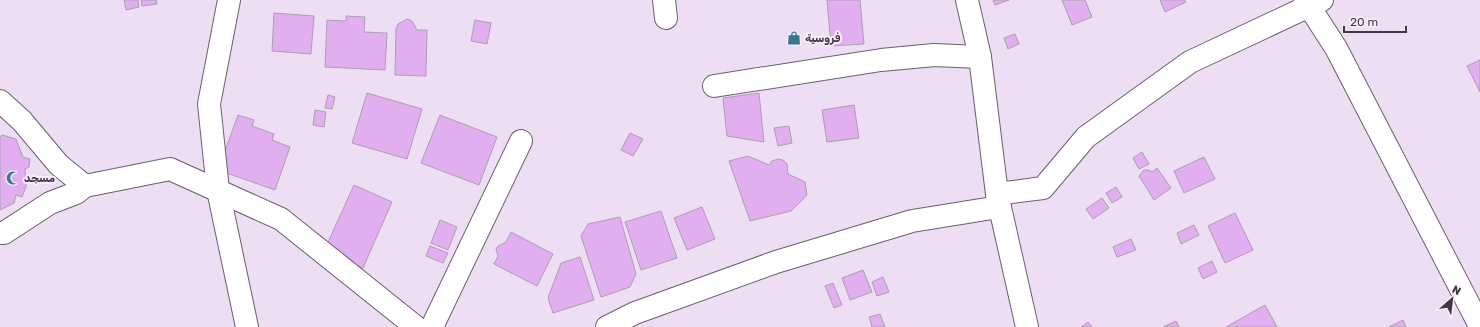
<svg xmlns="http://www.w3.org/2000/svg" width="1480" height="327" viewBox="0 0 1480 327" font-family="Rubik,'Noto Sans Arabic',sans-serif">
<style>
.building{fill:#e1aef0;stroke:#ad9eb2}
.lines{fill:none;stroke-linecap:round;stroke-linejoin:round}
.street-casing{stroke:#6c5e70;stroke-width:24}
.street{stroke:#fff;stroke-width:22}
.labels{text-anchor:middle;stroke-width:4;stroke-linejoin:round;paint-order:stroke}
.poi-label{font-size:11px;font-weight:bold;fill:#3f3841;stroke:#faecfe;text-anchor:start}
</style>
<rect width="100%" height="100%" fill="#eedef3"/>
<g class="building">
<polygon points="124,0 138,0 139,7 126,10"/>
<polygon points="141,0 156,0 157,4 142,6"/>
<polygon points="827,0 860,0 864,44 831,46"/>
<polygon points="993,0 1009,0 995,5"/>
<polygon points="1062,0 1085,0 1092,17 1072,25"/>
<polygon points="1160,0 1184,0 1186,2 1165,12"/>
<polygon points="274,13 314,16 311,54 272,51"/>
<polygon points="346,16 365,17 364,32 387,33 385,70 325,67 327,20 346,21"/>
<polygon points="407,19 412,21 417,30 427,30 426,76 395,75 396,29 398,24"/>
<polygon points="475,20 491,23 487,44 471,41"/>
<polygon points="1015,34 1019,44 1008,49 1004,38"/>
<polygon points="1480,60 1480,92 1467,66"/>
<polygon points="367,93 422,109 407,159 352,143"/>
<polygon points="759,93 764,142 727,136 723,98"/>
<polygon points="328,95 335,97 332,109 325,108"/>
<polygon points="854,105 859,138 827,142 822,110"/>
<polygon points="315,110 326,112 324,127 313,125"/>
<polygon points="238,115 254,120 252,126 274,134 272,140 290,147 275,190 218,170"/>
<polygon points="440,115 497,137 479,185 421,163"/>
<polygon points="789,126 792,143 778,146 774,128"/>
<polygon points="630,133 643,139 633,156 621,150"/>
<polygon points="2,135 16,139 23,157 30,159 29,167 25,169 26,187 22,197 16,195 14,203 0,210 0,137"/>
<polygon points="1142,152 1149,164 1139,169 1133,158"/>
<polygon points="748,156 769,165 772,161 778,159 783,160 787,164 788,174 805,182 807,195 791,211 750,221 729,161"/>
<polygon points="1204,157 1215,179 1184,193 1174,171"/>
<polygon points="1157,168 1171,188 1154,200 1139,176 1144,170 1149,170 1152,172"/>
<polygon points="354,185 392,202 363,268 324,251"/>
<polygon points="1116,187 1122,197 1112,203 1106,193"/>
<polygon points="1102,198 1109,208 1093,219 1086,209"/>
<polygon points="702,207 715,239 687,250 674,218"/>
<polygon points="661,211 677,258 641,270 625,222"/>
<polygon points="1235,213 1253,250 1225,263 1208,226"/>
<polygon points="620,217 636,274 630,287 601,297 581,236 588,224"/>
<polygon points="440,220 457,227 448,250 431,243"/>
<polygon points="1194,225 1199,235 1181,244 1177,233"/>
<polygon points="511,232 553,254 537,286 494,264 498,256 496,249 498,246 506,242"/>
<polygon points="1131,239 1136,250 1117,257 1113,247"/>
<polygon points="430,246 448,253 443,263 426,256"/>
<polygon points="580,257 594,300 553,313 548,298 561,263"/>
<polygon points="1212,261 1217,272 1203,279 1198,268"/>
<polygon points="863,270 872,292 850,300 842,278"/>
<polygon points="883,277 889,292 877,296 872,282"/>
<polygon points="833,283 842,305 834,308 825,286"/>
<polygon points="1265,305 1277,327 1226,327"/>
<polygon points="880,314 885,327 872,327 869,317"/>
<polygon points="1403,320 1406,327 1389,327"/>
<polygon points="1176,321 1179,327 1163,327"/>
<polygon points="1088,322 1092,327 1081,327"/>
</g>
<g class="lines">
<g class="street-casing">
<g id="street">
<polyline points="229,0 209,104 218,190 247,327"/>
<polyline points="664,0 666,18"/>
<polyline points="967,0 980,57 997,194 1027,327"/>
<polyline points="1305,0 1336,48 1480,326"/>
<polyline points="714,86 881,60 934,55 980,57"/>
<polyline points="0,101 22,121 59,165 85,186"/>
<polyline points="997,194 1043,188 1086,137 1190,62 1322,0"/>
<polyline points="0,233 4,233 50,203 76,193 85,186 170,169 281,219 416,327"/>
<polyline points="432,327 521,141"/>
<polyline points="607,327 635,313 776,262 912,221 999,207"/>
</g>
</g>
<use href="#street" class="street"/>
</g>
<defs>
<g id="shop-bare" transform="scale(1.08)"><path d="M-5-2.5h2.3a2.7 3.5 0 0 1 5.4 0H5L5.5 6h-11ZM-1.5-2.5h3a1.5 2.3 0 0 0-3 0Z" fill="#39798d" stroke="#faecfe" stroke-width="2.5" paint-order="stroke"/></g>
<g id="mosque-bare" transform="scale(1.08)"><path d="M3.5-4.9A6 6 0 1 0 3.5 4.9A5 5 0 1 1 3.5-4.9Z" fill="#39798d" stroke="#faecfe" stroke-width="2.5" paint-order="stroke"/></g>
</defs>
<g fill-rule="evenodd">
<use href="#shop-bare" x="794" y="38"/>
<use href="#mosque-bare" x="13" y="178"/>
</g>
<g class="labels">
<g class="poi-label">
<text x="805" y="42">فروسية</text>
<text x="24" y="182">مسجد</text>
</g>
</g>
<g transform="translate(1452 299) rotate(28)" stroke="#faecfe" stroke-width="3" paint-order="stroke">
<path d="M0-3L7 15L0 10L-7 15Z" fill="#3f3841"/>
<text y="-6" font-size="11" font-weight="bold" text-anchor="middle" fill="#3f3841">N</text>
</g>
<path d="M1344 26v6h62v-6" fill="none" stroke="#3f3841" stroke-width="2"/>
<text x="1350" y="26" font-size="12" fill="#3f3841" stroke="#faecfe" stroke-width="3" paint-order="stroke">20 m</text>
</svg>
